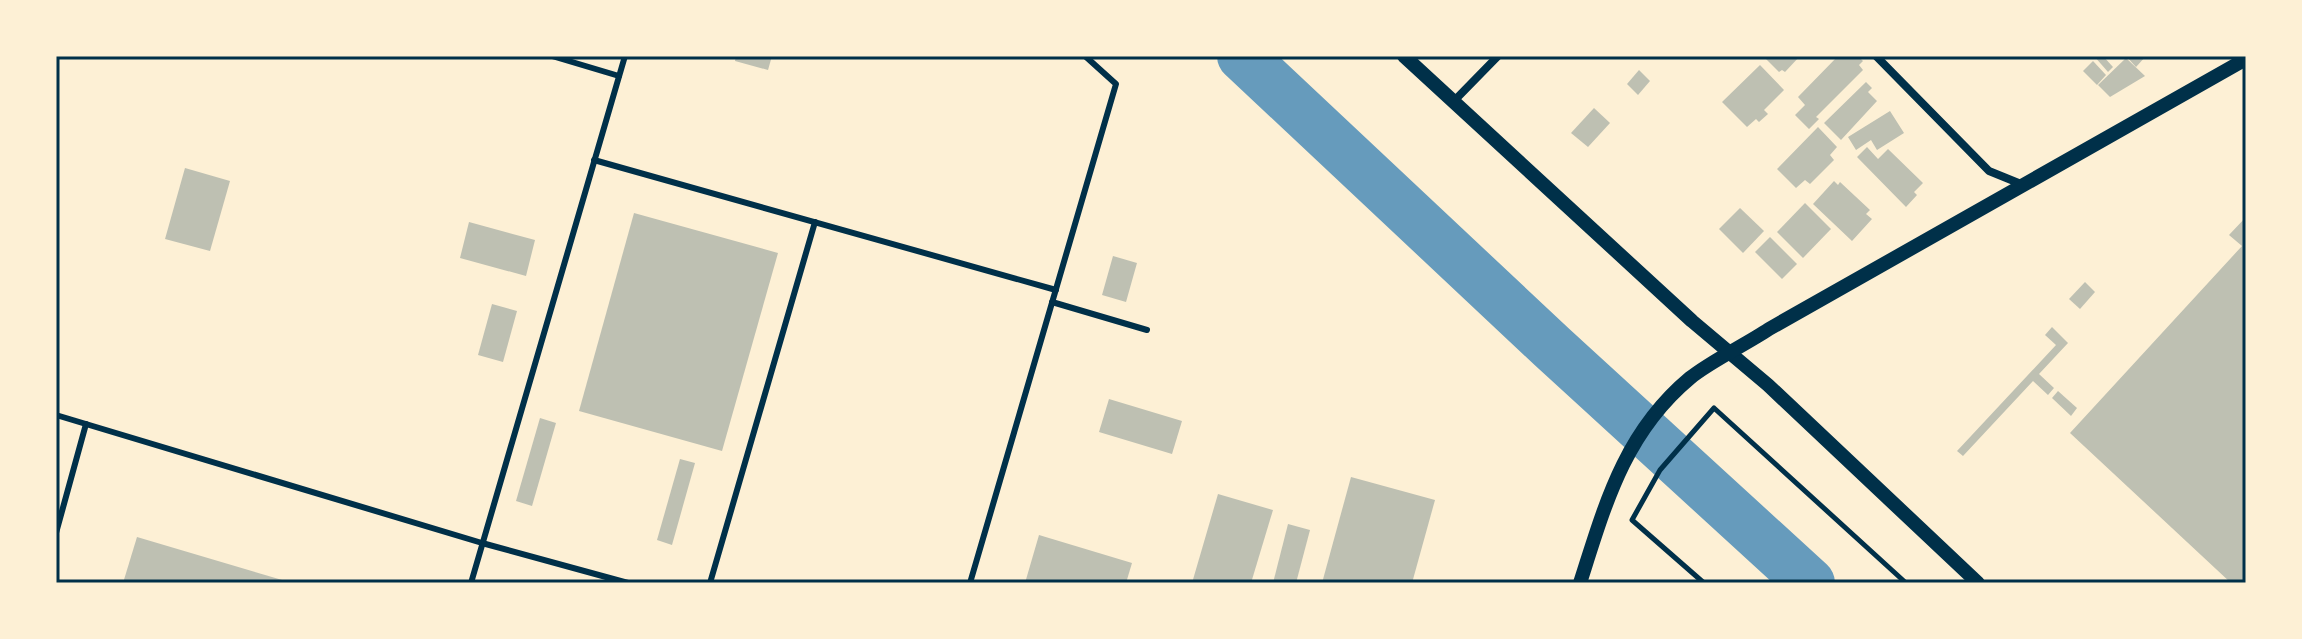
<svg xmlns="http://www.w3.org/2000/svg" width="2302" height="639" viewBox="0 0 2302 639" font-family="'Fira Sans',sans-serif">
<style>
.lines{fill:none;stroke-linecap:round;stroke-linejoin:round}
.river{stroke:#669bbc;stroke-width:50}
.building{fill:#bec0b2}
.path{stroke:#003049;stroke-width:5}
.service{stroke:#003049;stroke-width:6}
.minor{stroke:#003049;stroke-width:8}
.tertiary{stroke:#003049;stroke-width:14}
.neatline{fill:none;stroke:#003049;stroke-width:3}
</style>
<rect width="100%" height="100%" fill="#fdf0d5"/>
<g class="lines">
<polyline class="river" points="1242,56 1552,347 1810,583"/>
</g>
<g class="building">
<polygon points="736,56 772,56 768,70 735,61"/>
<polygon points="1763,56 1800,56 1785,72 1782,70 1779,72"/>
<polygon points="1838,56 1858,56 1863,61 1859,65 1863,70 1816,117 1819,119 1809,129 1795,115 1805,105 1798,97"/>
<polygon points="2094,56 2103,56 2113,67 2108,72"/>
<polygon points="2126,56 2146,56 2136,67"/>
<polygon points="2126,58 2145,76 2110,97 2098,85"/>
<polygon points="2093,61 2106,75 2097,85 2083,71"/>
<polygon points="1760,65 1784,90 1764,110 1768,114 1759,122 1756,119 1747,127 1722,102"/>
<polygon points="1639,70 1650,81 1638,95 1627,84"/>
<polygon points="1866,82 1872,88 1868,92 1877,101 1841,140 1824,123"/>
<polygon points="1594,108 1610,123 1588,147 1571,133"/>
<polygon points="1890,111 1904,133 1877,150 1871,140 1856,150 1848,137"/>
<polygon points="1818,127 1837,147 1830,155 1834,160 1810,184 1805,180 1796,188 1777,169"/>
<polygon points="1867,147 1878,159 1888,149 1923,183 1914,192 1917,195 1906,207 1857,157"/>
<polygon points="185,168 230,181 210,251 165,239"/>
<polygon points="1834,181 1838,185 1840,182 1870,210 1866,214 1872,219 1852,241 1813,204"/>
<polygon points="1805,203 1831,229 1803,258 1777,232"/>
<polygon points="1740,208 1764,231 1743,253 1719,229"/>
<polygon points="634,213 778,253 722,451 579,411"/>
<polygon points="2246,217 2246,583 2231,583 2070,433 2242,246 2229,235"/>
<polygon points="469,222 535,240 526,276 460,258"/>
<polygon points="1770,237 1797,264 1782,279 1755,252"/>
<polygon points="1113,256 1137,263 1126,302 1102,295"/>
<polygon points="2085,282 2095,292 2080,309 2069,299"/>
<polygon points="492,304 517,311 503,362 478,355"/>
<polygon points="2052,327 2068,343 2039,374 2054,388 2048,395 2033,381 1963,456 1957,451 2056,345 2045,335"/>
<polygon points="2058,391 2077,408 2071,416 2052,398"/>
<polygon points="1109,399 1182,421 1172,454 1099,432"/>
<polygon points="540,418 556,423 532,506 516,501"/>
<polygon points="680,459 695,463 672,545 657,540"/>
<polygon points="1351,477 1435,500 1412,583 1322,583"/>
<polygon points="1218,494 1273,510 1251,583 1192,583"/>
<polygon points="1288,524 1310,530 1296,583 1273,583"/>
<polygon points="1039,535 1132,563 1126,583 1025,583"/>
<polygon points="137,537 289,582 289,583 123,583"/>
</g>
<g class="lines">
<polyline class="path" points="1704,583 1632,520 1660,470 1714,408 1906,583"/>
<g class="service">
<polyline points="552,56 619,76"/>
<polyline points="594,160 1056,290"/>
<polyline points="1052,302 1147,330"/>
<polyline points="56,415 482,543 628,583"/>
<polyline points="56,533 86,424"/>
<polyline points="471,583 625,56"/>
<polyline points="710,583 815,222"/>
<polyline points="970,583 1116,84 1085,56"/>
</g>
<g class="minor">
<polyline points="1876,56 1989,171 2021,184"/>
<polyline points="1453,102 1498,56"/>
</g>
<g class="tertiary">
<polyline points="1404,56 1692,321 1768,385 1978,583"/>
<path d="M1580,583C1605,505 1624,433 1690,378C1711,361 1745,345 1769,329L2246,59"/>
</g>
</g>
<rect width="2302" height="639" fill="none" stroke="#fdf0d5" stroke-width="116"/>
<rect x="58" y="58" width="2186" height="523" class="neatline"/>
</svg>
